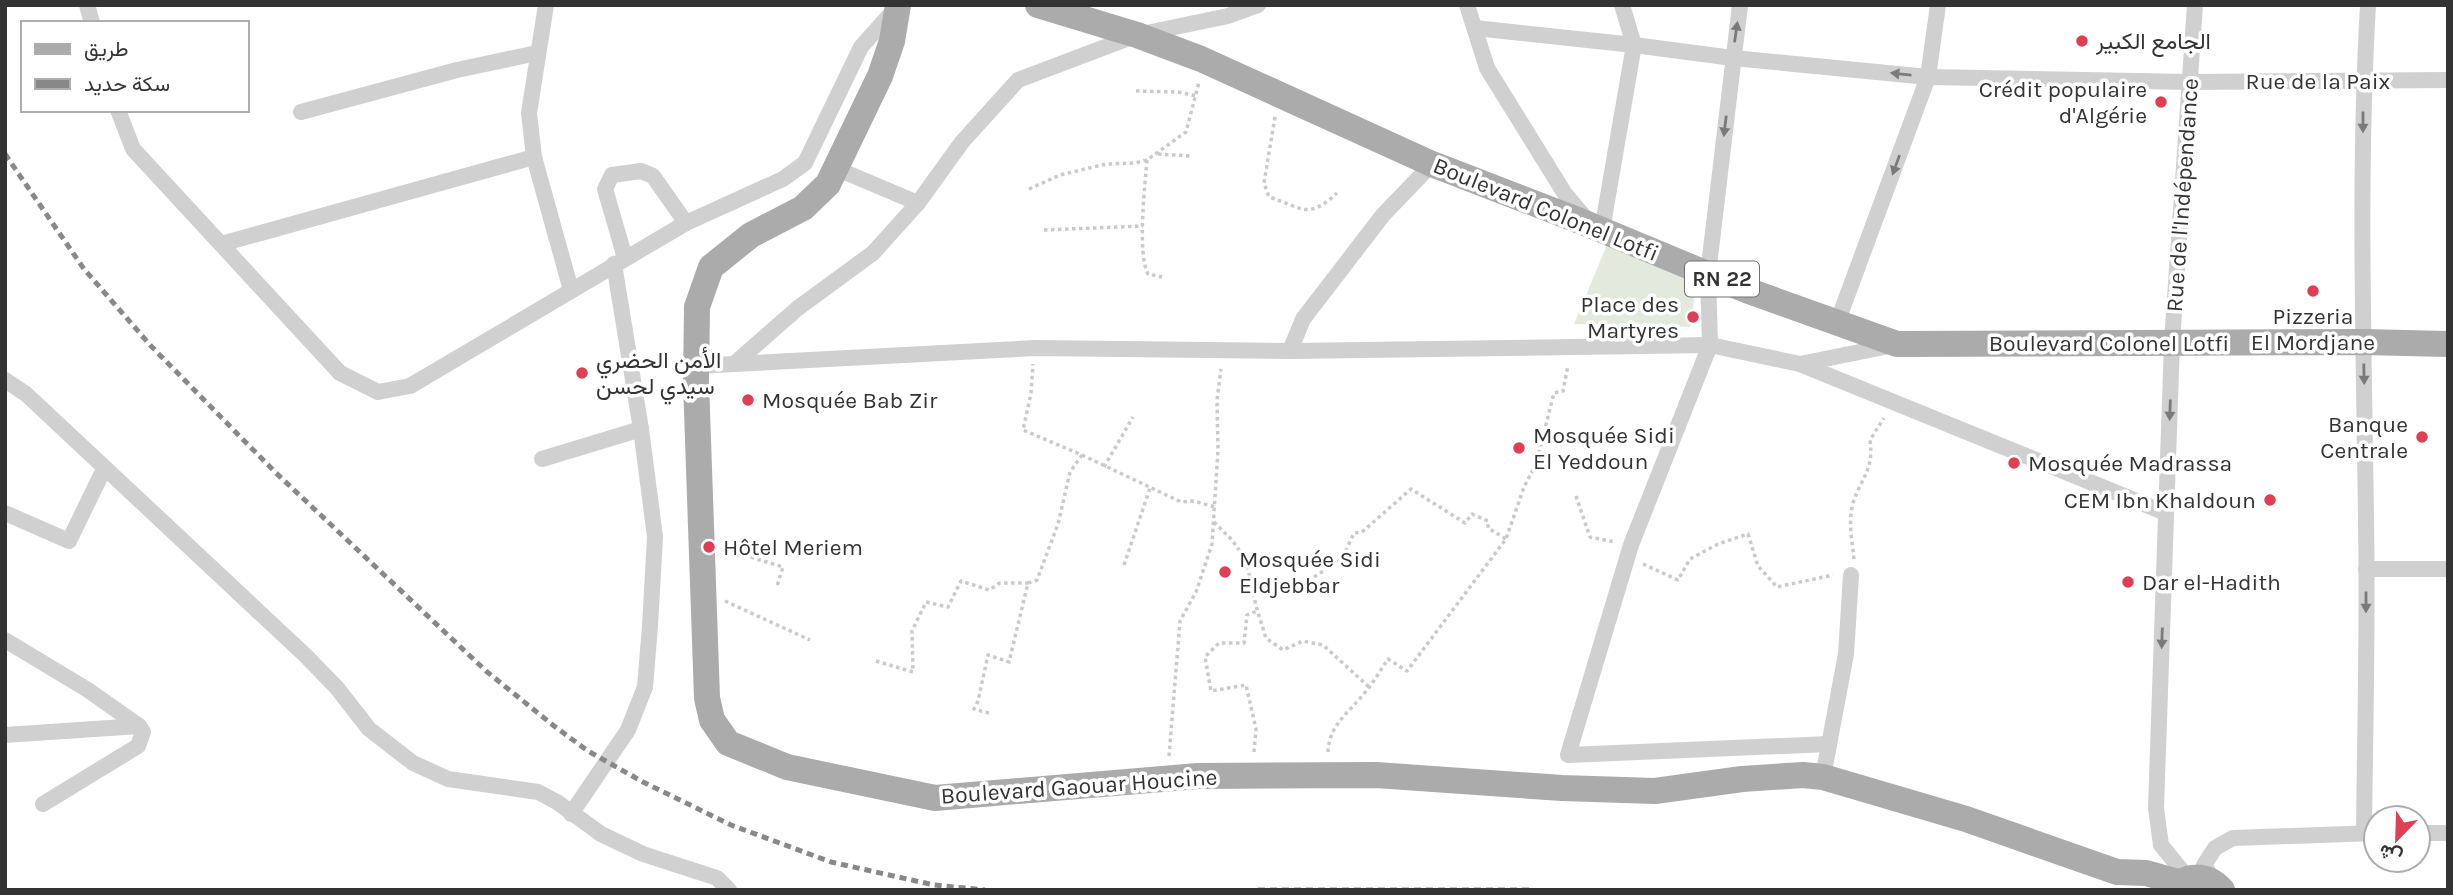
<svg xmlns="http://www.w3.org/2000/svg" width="2453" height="895" viewBox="0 0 2453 895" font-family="Karla,Vazirmatn,sans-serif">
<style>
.green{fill:#e3e9dc}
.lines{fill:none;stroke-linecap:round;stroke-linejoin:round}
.path{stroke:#cacaca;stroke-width:3.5;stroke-dasharray:3.5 3.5;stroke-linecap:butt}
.street{stroke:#d0d0d0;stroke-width:16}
.primary{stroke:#ababab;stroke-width:26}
.rail{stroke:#888;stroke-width:5;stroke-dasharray:7 5;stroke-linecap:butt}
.oneway{fill:#7a7a7a}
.poi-dot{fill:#e03e52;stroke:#fff;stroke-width:2.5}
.labels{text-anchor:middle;stroke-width:7;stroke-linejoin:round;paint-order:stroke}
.shield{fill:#fff;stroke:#707070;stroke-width:2}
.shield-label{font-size:21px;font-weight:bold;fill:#333}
.poi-label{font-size:23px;fill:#333;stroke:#fff;text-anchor:start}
.street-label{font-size:23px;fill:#333;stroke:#fff}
</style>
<rect width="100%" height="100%" fill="#fff"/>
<polygon class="green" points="1607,245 1697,281 1690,327 1574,324"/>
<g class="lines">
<g class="path">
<polyline points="1136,91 1178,92 1196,96"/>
<path d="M1275,117L1264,183L1269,197C1303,208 1308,220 1337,193"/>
<polyline points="1158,154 1190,156"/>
<path d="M1147,160C1145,185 1137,253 1148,274L1162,277"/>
<polyline points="1029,189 1060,175 1106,164 1135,163 1147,160 1186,132 1199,82"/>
<polyline points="1044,230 1143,226"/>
<polyline points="1082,455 1181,502 1194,501 1215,507"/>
<polyline points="1104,467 1133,417"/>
<polyline points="1576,496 1590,537 1615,542"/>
<polyline points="1214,522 1232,540 1246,560 1256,606 1266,638 1283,650 1303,641 1323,645 1369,687"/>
<polyline points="724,549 783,567 777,586"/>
<path d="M1854,559C1852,541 1848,520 1853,503C1862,476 1874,470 1870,440L1884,418"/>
<polyline points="1643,564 1678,580 1690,559 1718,544 1748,534 1758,566 1777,587 1833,575"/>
<polyline points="1124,565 1150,488"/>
<polyline points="1314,577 1342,559 1354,533 1362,532 1411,489 1465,523 1472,514 1488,521 1488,528 1506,539"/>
<polyline points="725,601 810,640"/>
<polyline points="876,661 913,672 912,631 926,602 948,607 961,581 989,590 1000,583 1028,583"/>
<polyline points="989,713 974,709 978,701 988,655 1009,662 1028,583 1037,580 1058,524 1070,472 1082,455 1023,430 1031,393 1033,364"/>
<polyline points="1254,752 1256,729 1246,685 1211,691 1205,657 1219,643 1244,643 1247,615 1257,611"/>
<path d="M1328,752C1329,726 1347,714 1362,696C1372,685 1380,671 1388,659L1407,671L1506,539L1524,487L1536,464L1554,393L1563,391L1568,365"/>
<polyline points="1169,756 1180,621 1196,592 1212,544 1218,450 1217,400 1221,369"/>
</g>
<g class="street">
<polyline points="87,5 92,23"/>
<polyline points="546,5 529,113 534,157 571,290"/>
<polyline points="1467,5 1487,68 1565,194 1588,221"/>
<polyline points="1740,5 1708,274 1710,345 1631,545 1568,755 1829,744"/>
<polyline points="1475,28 1634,45 1733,58 1928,77 2189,82 2448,80"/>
<polyline points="118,110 133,149 340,373 378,392 410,386 686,223 783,179 805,163 861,47 894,10"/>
<polyline points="301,112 457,70 537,53"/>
<polyline points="835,168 918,203"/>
<polyline points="1602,230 1634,45 1622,5"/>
<polyline points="221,244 534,157"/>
<polyline points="625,258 605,189 612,175 641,171 653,176 686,223"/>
<polyline points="1837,323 1928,77 1938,5"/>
<polyline points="1290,351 1303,319 1383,215 1432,164"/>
<polyline points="734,364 798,308 873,253 918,203 962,142 1018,80 1137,35 1228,16 1258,5"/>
<polyline points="1800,364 2166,513"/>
<polyline points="696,366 1035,348 1290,351 1710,345 1800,364 1894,345"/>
<polyline points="5,380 26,394 306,656 337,688 369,729 413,763 448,779 538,792 557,802 601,834 643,854 717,878 729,890"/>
<polyline points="542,459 641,429"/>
<polyline points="5,513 69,541 104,469"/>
<polyline points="2366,569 2448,569"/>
<polyline points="5,640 88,690 139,726"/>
<polyline points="5,735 139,726 143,732 138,746 43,804"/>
<polyline points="1823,777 1846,654 1851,575"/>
<polyline points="571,814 628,730 645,687 650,626 655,537 641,429 614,264"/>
<path d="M2364,833C2365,728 2368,624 2366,520C2364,348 2358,176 2368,5"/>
<polyline points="2418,833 2448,833"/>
<polyline points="2188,878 2161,845 2156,808 2172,342 2195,5"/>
<polyline points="2214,881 2204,865 2215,848 2233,838 2376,833"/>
</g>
<g class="primary">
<polyline points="898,5 892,41 880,76 828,184 803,208 751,235 711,267 697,307 696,382 707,698 712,720 728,743 787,767 935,798 1198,776 1376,775 1562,788 1655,791 1742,779 1803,775 1823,777 1966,819 2117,872 2146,873 2178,882"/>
<polyline points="1038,5 1137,35 1201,59 1432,164 1580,221 1746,290 1897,344 2363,342 2448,344"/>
<path d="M2170,890C2186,874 2206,873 2222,890"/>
</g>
<g class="rail">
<polyline points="5,154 84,269 151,346 274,471 486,671 554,726 588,751 643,782 731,825 831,862 934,885 985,890"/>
<polyline points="1258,890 1533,890"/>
</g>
</g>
<defs><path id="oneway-solid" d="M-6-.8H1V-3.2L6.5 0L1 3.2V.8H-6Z" transform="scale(1.75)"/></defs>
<g class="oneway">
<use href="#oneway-solid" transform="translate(1736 32) rotate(-82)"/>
<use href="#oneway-solid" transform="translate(1901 74) rotate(-174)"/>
<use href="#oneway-solid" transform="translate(2363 122) rotate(90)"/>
<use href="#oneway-solid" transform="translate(1725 126) rotate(97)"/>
<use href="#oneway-solid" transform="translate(1896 165) rotate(110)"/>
<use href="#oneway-solid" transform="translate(2364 374) rotate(89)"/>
<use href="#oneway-solid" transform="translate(2170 410) rotate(92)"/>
<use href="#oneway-solid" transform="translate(2366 602) rotate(90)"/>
<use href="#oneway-solid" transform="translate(2162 638) rotate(92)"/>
</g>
<g class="poi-dot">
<circle cx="2082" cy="41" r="7"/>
<circle cx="2161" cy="102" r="7"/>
<circle cx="2313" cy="291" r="7"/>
<circle cx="1693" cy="317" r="7"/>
<circle cx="582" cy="373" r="7"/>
<circle cx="748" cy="400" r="7"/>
<circle cx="2422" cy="437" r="7"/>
<circle cx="1519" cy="448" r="7"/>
<circle cx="2014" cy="463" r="7"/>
<circle cx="2270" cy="500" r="7"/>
<circle cx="709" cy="547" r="7"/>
<circle cx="1225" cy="572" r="7"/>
<circle cx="2128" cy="582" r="7"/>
</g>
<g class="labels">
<rect class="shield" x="1685" y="261.5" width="74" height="35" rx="5"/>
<g class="shield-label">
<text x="1722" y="286">RN 22</text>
</g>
<g class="poi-label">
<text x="2096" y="49">الجامع الكبير</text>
<text x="2147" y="97" text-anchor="end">Crédit populaire<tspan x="2147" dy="26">d'Algérie</tspan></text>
<text x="1679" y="312" text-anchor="end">Place des<tspan x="1679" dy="26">Martyres</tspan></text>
<text x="2313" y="324" text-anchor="middle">Pizzeria<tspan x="2313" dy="26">El Mordjane</tspan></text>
<text x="596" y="368">الأمن الحضري<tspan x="596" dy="26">سيدي لحسن</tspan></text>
<text x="762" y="408">Mosquée Bab Zir</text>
<text x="2408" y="432" text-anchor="end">Banque<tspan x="2408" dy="26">Centrale</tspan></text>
<text x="1533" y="443">Mosquée Sidi<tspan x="1533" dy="26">El Yeddoun</tspan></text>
<text x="2028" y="471">Mosquée Madrassa</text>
<text x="2256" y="508" text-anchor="end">CEM Ibn Khaldoun</text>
<text x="723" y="555">Hôtel Meriem</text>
<text x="1239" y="567">Mosquée Sidi<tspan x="1239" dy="26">Eldjebbar</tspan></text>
<text x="2142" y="590">Dar el-Hadith</text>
</g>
<g class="street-label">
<text x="2318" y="89">Rue de la Paix</text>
<text transform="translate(2182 195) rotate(-86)" y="8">Rue de l'Indépendance</text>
<text transform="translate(1546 209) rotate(22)" y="8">Boulevard Colonel Lotfi</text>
<text x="2109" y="351">Boulevard Colonel Lotfi</text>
<text transform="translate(1079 786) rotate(-4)" y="8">Boulevard Gaouar Houcine</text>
</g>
</g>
<rect width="2453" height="895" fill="none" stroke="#333333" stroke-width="14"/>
<rect x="21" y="21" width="228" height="91" fill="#ffffff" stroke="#adadad" stroke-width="2"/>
<rect x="35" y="44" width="35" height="10" fill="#ababab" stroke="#adadad" stroke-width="2"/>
<text x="84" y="56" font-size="21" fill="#333333">طريق</text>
<rect x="35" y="79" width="35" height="10" fill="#888888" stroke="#adadad" stroke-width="2"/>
<text x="84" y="91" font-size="21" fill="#333333">سكة حديد</text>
<g transform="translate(2397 839) rotate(203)"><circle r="33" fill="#ffffff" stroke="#adadad" stroke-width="2"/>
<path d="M0-5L12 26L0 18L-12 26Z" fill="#e03e52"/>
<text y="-10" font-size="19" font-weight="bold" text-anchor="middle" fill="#333333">ش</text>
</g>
</svg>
